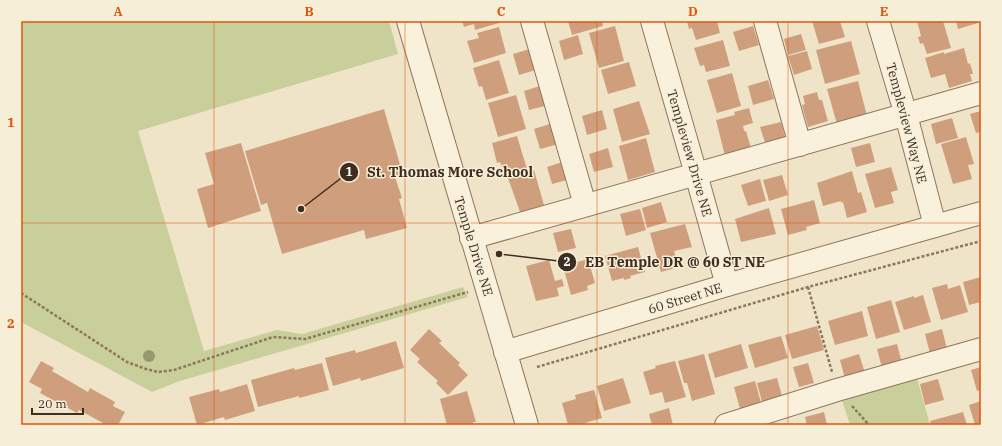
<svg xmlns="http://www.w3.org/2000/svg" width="1002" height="446" viewBox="0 0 1002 446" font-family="'IBM Plex Serif',serif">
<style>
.green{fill:#c9cf9b}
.building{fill:#cf9f7d}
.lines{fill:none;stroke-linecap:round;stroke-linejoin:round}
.minor-casing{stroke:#8d765c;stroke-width:24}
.path{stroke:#8d765c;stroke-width:2.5;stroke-dasharray:3 2;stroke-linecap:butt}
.minor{stroke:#faf1dc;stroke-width:22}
.tree{fill:#96986f}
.grid{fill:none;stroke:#df570d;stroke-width:1;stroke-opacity:0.55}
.labels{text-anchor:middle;stroke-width:3;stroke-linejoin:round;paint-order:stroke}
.street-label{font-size:13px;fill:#3d2e20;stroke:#f7eed8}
.leader{fill:none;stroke:#3d2e20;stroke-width:1.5}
.callout-dot{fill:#3d2e20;stroke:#f7eed8;stroke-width:1.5}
.mark-label{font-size:12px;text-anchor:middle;font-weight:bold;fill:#fff}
.callout-label{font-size:14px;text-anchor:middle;font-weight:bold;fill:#3d2e20;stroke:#f7eed8;stroke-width:3;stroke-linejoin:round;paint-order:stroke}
.neatline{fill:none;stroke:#df570d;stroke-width:1.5}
.grid-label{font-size:13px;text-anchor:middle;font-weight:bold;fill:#df570d}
</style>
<rect width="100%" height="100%" fill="#f0e4c8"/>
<g class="green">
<polygon points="21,21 389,21 398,54 138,131 204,351 277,330 302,334 463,287 468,297 180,381 152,392 21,322"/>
<polygon points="917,378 930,425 850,425 842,400"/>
</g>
<g class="building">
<polygon points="462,21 498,21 499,23 475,30 474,24 464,27"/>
<polygon points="568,21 602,21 603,26 572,35"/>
<polygon points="690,21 717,21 720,33 696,40 692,28 689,29 687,22"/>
<polygon points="812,21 840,21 845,37 819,44"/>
<polygon points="917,21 943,21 951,48 927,54 923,43 920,44 918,37 921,36"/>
<polygon points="956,21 978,21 978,23 958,29"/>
<polygon points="615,26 624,61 599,68 589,33"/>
<polygon points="753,26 759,45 739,51 733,32"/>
<polygon points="499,27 506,53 474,63 467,41 479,38 477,33"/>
<polygon points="801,34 806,50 788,55 784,39"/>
<polygon points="578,35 583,54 564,60 559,41"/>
<polygon points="723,40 730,66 706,72 704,65 700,66 694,48"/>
<polygon points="851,41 860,74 825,84 816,50"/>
<polygon points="533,48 539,69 519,75 513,54"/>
<polygon points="964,48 968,64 970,63 973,74 970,74 972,81 949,88 945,74 931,78 925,58 944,52 944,54"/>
<polygon points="807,51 812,69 794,75 788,56"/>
<polygon points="499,60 509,93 486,100 482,86 479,87 473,68"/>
<polygon points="629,62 636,86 608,94 601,70"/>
<polygon points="732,73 741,106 717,113 707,80"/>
<polygon points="768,80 774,99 753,105 748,86"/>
<polygon points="858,81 867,116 837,124 827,89"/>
<polygon points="543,85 549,105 529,110 524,91"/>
<polygon points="817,92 819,100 822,100 828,121 808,127 802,105 805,104 803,96"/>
<polygon points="516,95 526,129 498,137 488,103"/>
<polygon points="639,101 650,134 622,142 613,109"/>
<polygon points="749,108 753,123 743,126 744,131 746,131 751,148 725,156 716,120 735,115 734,112"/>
<polygon points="384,109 403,175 395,177 402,198 399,199 407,228 366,239 364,230 282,254 267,203 261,205 245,151"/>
<polygon points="602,110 607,129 587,135 582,116"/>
<polygon points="981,111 981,132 976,133 970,114"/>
<polygon points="952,118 958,138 936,144 931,124"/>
<polygon points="781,122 786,141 766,146 760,127"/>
<polygon points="553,123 559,144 540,149 534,129"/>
<polygon points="517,136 527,169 505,175 500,162 497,163 492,143"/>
<polygon points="966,137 974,164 968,165 972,179 953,184 941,144"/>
<polygon points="646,138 655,172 628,180 619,146"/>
<polygon points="241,143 261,211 208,228 197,189 214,184 205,153"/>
<polygon points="870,143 875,162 856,167 851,148"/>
<polygon points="608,148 613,167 594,172 589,154"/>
<polygon points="565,161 571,179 552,184 547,167"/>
<polygon points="891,167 898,190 891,192 894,203 875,208 865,174"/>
<polygon points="534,170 544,205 520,212 508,178"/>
<polygon points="852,171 858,193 861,192 867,212 847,218 843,202 841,203 841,201 823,206 817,183"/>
<polygon points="782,175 788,195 769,201 763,180"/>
<polygon points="760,179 766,201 748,206 741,185"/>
<polygon points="814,200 820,223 806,227 807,230 788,235 781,209"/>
<polygon points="661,202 667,222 647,228 642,208"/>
<polygon points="769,208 776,234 741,242 735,219"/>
<polygon points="640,209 646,230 626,236 620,214"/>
<polygon points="685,224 692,247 674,251 679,267 661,272 650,233"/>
<polygon points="571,229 576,248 558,252 553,233"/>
<polygon points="638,247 645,272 630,276 631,278 624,280 624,278 612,281 605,256"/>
<polygon points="588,259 595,283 587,286 588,290 571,295 563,266"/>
<polygon points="549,260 555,281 562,279 564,286 557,288 559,296 536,301 526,266"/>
<polygon points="981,277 981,302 969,305 963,282"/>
<polygon points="947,284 948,289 960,285 968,312 941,320 932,288"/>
<polygon points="923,295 931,322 904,330 895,302 914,296 914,298"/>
<polygon points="891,300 900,332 876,339 867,307"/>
<polygon points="862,311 868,336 835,345 828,321"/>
<polygon points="817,326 824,350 792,359 785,335"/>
<polygon points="429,329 442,341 439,343 460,363 458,365 468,375 448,395 436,383 438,381 417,362 420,359 410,350"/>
<polygon points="942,329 947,349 930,353 925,334"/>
<polygon points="781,336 788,358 755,368 748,345"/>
<polygon points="396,341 404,368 361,381 360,378 333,386 325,358 355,350 356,353"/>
<polygon points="741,344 748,368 715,378 708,354"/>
<polygon points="897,344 902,363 882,368 877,349"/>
<polygon points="704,354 715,394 692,401 687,383 684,383 678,361"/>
<polygon points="859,354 865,373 845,379 840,360"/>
<polygon points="41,361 54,368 52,371 88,392 90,388 115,402 113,406 125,412 118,425 102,425 103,423 79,410 77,413 40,393 42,389 29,382"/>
<polygon points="675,361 686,397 665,403 662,392 650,395 643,372 656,368 655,366"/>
<polygon points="322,363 329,390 299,398 299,396 258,407 251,380 294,368 295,370"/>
<polygon points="808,363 814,383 799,387 793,367"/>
<polygon points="981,367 981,390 977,391 971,370"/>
<polygon points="623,378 631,403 604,411 597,386"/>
<polygon points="777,378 782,396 762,402 757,383"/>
<polygon points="938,379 944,400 925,405 920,384"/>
<polygon points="755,381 761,403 740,409 734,387"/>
<polygon points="247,384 255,411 225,420 224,417 197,425 189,397 219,389 220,392"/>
<polygon points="594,390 602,418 578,425 568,425 562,403 576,399 575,395"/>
<polygon points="467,391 476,422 473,422 474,425 447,425 440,399"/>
<polygon points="981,401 981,425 975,425 969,405"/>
<polygon points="669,408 673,425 652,425 649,414"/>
<polygon points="824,412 827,425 807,425 805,417"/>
<polygon points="963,412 967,425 931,425 930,421"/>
</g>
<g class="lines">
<g class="minor-casing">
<g id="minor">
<polyline points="408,21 527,425"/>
<polyline points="532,21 585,205"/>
<polyline points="652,21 696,174 727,285"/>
<polyline points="765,21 800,145"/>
<polyline points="878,21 906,115 935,226"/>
<polyline points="471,238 981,93"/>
<polyline points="505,352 727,285 981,213"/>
<polyline points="726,425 837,390 981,349"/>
</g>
</g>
<g class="path">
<polyline points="808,287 832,372"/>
<polyline points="21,293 127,362 146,369 158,372 174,370 273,337 305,339 468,292"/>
<polyline points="537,367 808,287 981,241"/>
<polyline points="852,406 869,425"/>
</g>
<use href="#minor" class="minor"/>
</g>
<circle class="tree" cx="149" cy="356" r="6"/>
<path class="grid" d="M214,21V425M405,21V425M597,21V425M788,21V425M21,223H981"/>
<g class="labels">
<g class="street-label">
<text transform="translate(907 123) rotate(75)" y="5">Templeview Way NE</text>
<text transform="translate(690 153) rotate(74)" y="5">Templeview Drive NE</text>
<text transform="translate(474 246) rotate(73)" y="5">Temple Drive NE</text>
<text transform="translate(685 298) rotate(-17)" y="5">60 Street NE</text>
</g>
</g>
<path class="leader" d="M301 209L349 172M499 254L567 262"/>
<g class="callout-dot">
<circle cx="301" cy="209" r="4"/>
<circle cx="499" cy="254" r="4"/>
<circle cx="349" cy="172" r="10"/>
<circle cx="567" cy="262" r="10"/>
</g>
<g class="mark-label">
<text x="349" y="176">1</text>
<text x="567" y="266">2</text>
</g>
<g class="callout-label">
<text x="450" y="177">St. Thomas More School</text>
<text x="675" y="267">EB Temple DR @ 60 ST NE</text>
</g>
<rect width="1002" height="446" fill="none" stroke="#f7eed8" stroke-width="44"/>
<path d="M32 408v6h51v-6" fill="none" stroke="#3d2e20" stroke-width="2"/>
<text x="38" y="408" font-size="12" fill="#3d2e20" stroke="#f7eed8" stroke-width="3" paint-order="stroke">20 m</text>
<rect x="22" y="22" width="958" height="402" class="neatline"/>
<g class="grid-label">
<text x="118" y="16">A</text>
<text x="309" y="16">B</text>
<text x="501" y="16">C</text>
<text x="693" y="16">D</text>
<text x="884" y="16">E</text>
<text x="11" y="127">1</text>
<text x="11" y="328">2</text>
</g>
</svg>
